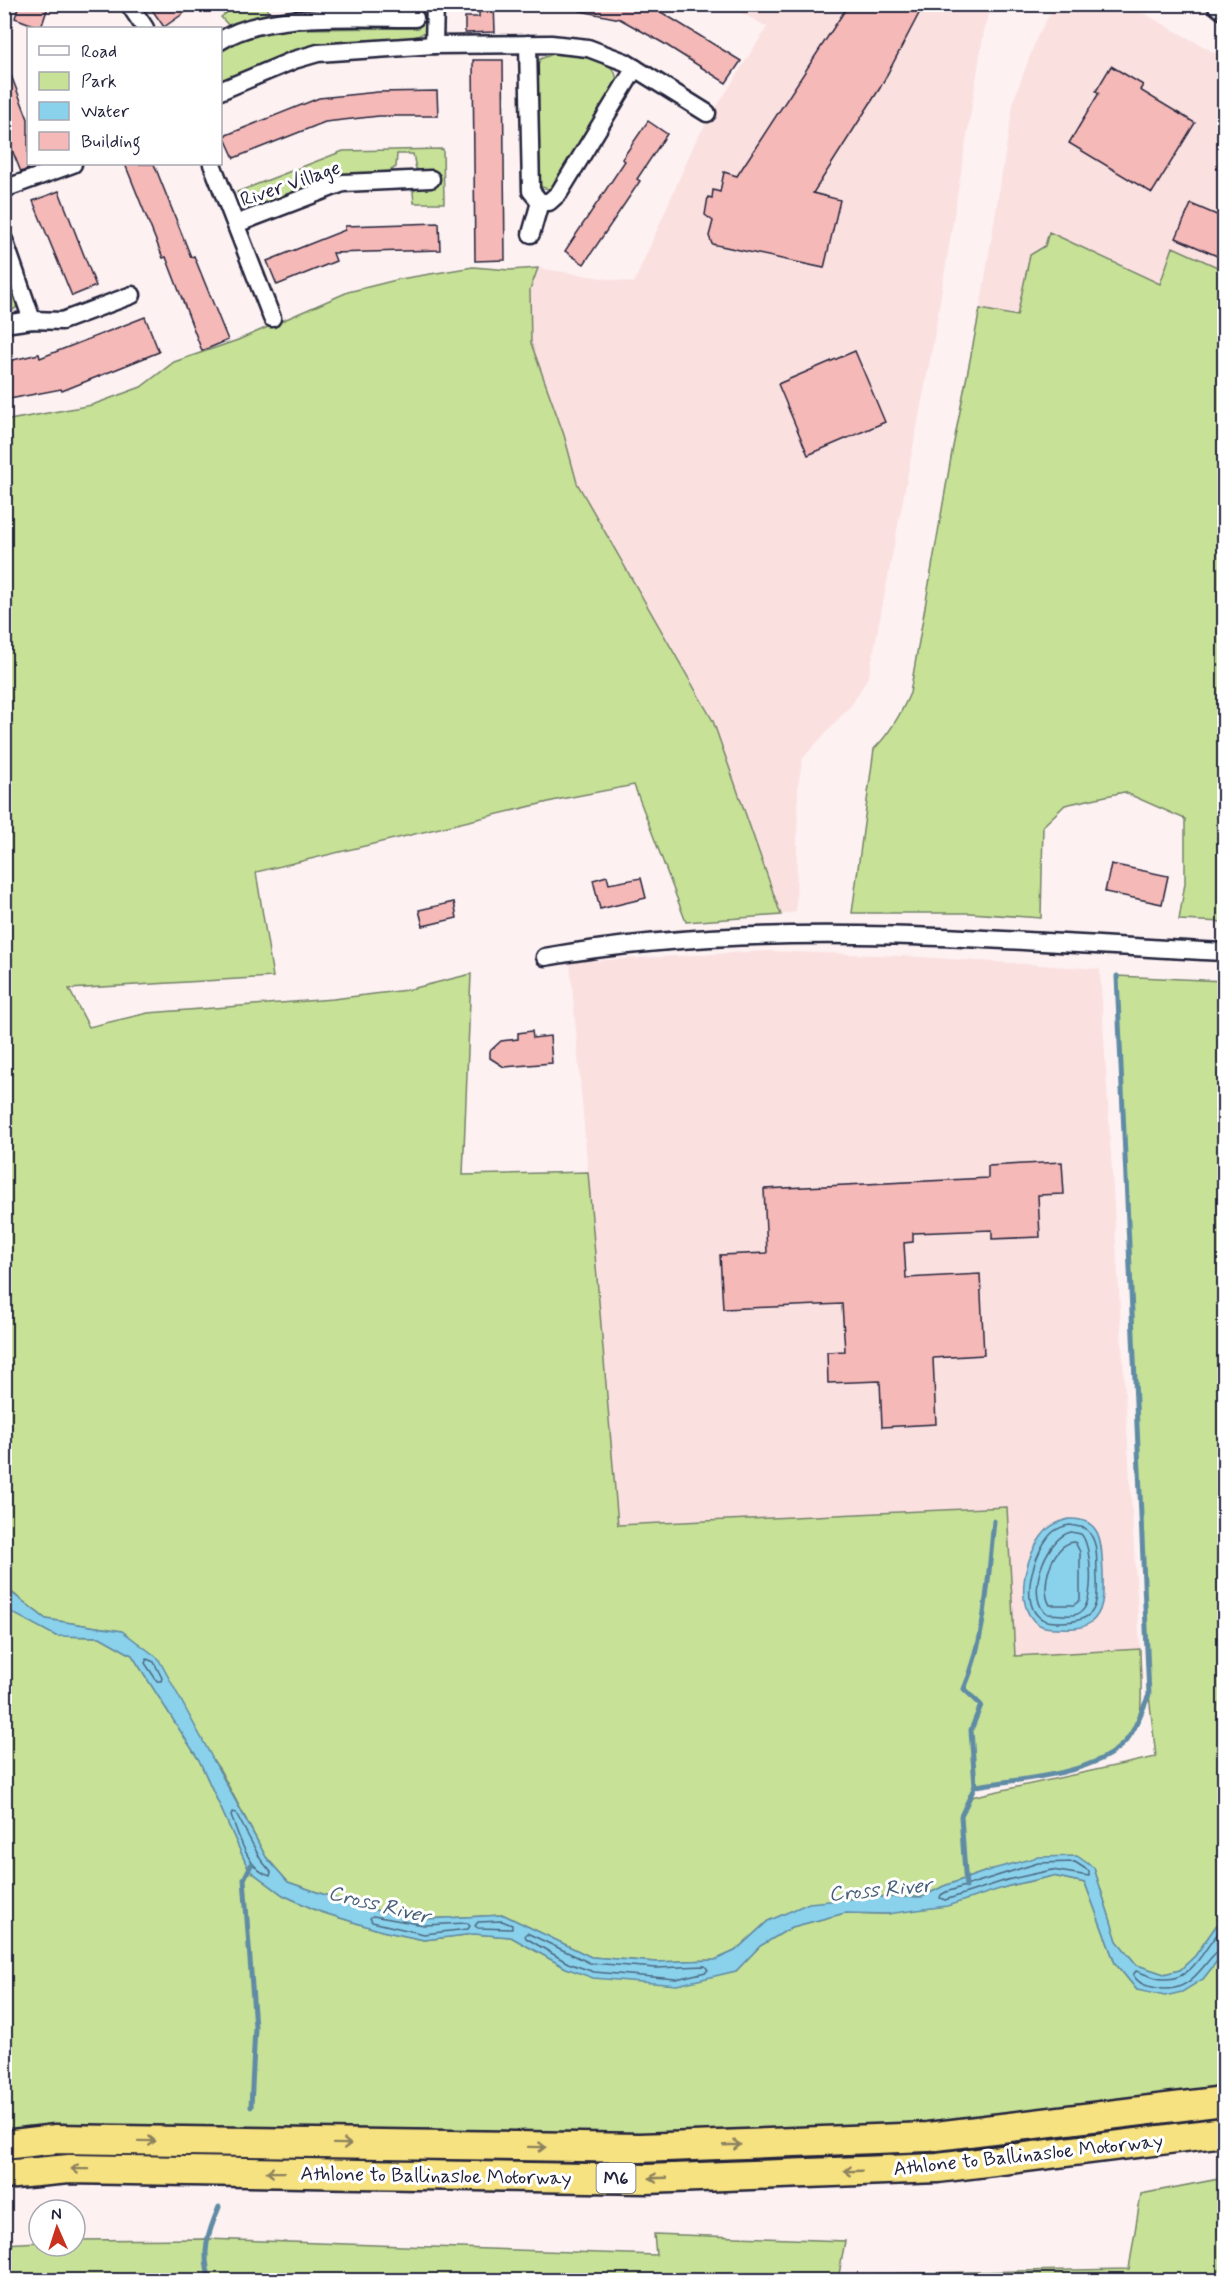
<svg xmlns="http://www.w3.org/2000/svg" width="1229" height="2285" viewBox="0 0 1229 2285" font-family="Mynerve,sans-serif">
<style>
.built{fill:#fbe0e0}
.green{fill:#c7e197;stroke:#748269;stroke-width:1.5}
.water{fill:#8ad1eb;stroke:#608ba5;stroke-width:1.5}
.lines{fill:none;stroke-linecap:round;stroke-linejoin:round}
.shore{stroke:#4c6881;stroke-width:1.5}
.stream{stroke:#608ba5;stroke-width:5}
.building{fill:#f5b9b8;stroke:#22223b;stroke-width:1.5}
.minor-casing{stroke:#22223b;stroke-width:21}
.secondary-casing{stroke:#22223b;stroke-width:27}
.motorway-casing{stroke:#22223b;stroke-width:33}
.minor{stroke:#fff;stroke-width:16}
.secondary{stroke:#fff;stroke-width:22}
.motorway{stroke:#f7e281;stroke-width:28}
.oneway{stroke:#8c825e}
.labels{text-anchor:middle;stroke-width:6;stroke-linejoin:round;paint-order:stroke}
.shield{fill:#fff;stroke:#646476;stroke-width:1.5}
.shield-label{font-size:18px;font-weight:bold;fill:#22223b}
.street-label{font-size:20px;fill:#22223b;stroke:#fff}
.water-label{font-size:21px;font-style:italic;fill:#465f79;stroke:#fff}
</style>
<rect width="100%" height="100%" fill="#fdf1f1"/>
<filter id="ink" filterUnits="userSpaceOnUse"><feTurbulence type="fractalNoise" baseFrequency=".0167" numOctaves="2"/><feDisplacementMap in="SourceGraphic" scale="12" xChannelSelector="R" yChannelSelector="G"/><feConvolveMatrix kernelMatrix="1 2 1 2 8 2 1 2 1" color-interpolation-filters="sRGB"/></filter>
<g filter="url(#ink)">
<g class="built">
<polygon points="728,5 992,5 984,31 933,344 869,675 853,703 803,758 798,784 796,912 781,915 713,721 577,483 564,435 531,343 530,290 538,268 634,283 696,140 767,27"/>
<polygon points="1055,5 1129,5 1224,58 1224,270 1174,248 1160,284 1049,232 1045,246 1030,255 1017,317 980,309 1014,99 1037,37"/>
<polygon points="766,951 904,956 1100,969 1140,1649 1015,1657 1006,1507 618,1525 570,962"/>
</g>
<g class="green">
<polygon points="249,5 268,5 268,13 229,26 221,17 229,11"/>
<path d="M403,5H426L425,32C408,44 368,38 346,41C330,42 315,46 299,49L221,81V52L250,35L285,29L418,28V11L406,9Z"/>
<path d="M553,54C568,55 619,57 616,80C616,84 612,90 610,94L553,189H548L539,186L537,171L536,70L540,59Z"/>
<polygon points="443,149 444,203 414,203 413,192 416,189 434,187 432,173 416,169 413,154 397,154 396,167 385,174 346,174 252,208 243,207 237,192 343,151"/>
<path d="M1049,232L1160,284L1173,247L1224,270V922L1179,920L1185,883V819L1124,792L1065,805L1043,826L1041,918L970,913H852L874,749C891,732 901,714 910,693L952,452L980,309L1017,316L1030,255L1045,246Z"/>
<polygon points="4,264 18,301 16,308 5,315"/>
<path d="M473,267L509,270L538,268L530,290L531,343L564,435L577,483L713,721L781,915L686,922L634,785L561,799L256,872L273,977L69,989L89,1027L148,1013L333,999L407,990L471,974L463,1175L588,1172L618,1525L1007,1507L1015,1656L1140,1649C1140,1669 1143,1695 1140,1714C1129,1773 1022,1779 976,1786L971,1797L1156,1757L1149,1695L1117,976L1224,981V1919L1216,1926L1195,1956L1180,1970L1164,1974L1137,1965L1117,1941L1094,1868L993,1869L944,1886L922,1897H870L768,1921L735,1951L715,1960L656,1962L591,1957L504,1915L425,1919L363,1908L288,1882L266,1857L220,1770L121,1631L46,1619L5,1587L4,421L92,405L141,387L174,362L238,340L348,292L400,279Z"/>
<polygon points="5,1608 56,1636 100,1637 132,1655 199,1760 249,1870 283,1895 318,1911 382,1931 424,1940 474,1934 511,1937 566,1968 736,1971 760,1946 792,1927 845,1913 887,1914 1053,1876 1085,1883 1115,1963 1137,1990 1203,1979 1224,1952 1224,2088 954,2122 712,2134 510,2134 202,2126 77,2128 5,2132"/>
<polygon points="1224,2178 1224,2280 873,2280 875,2274 1129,2269 1141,2194"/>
<polygon points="654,2234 845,2241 838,2280 5,2280 5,2244 39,2242 39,2246 75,2246 75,2240 206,2239 656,2255"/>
</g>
<g class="water">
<path d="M1069,1519C1104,1518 1101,1546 1103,1572C1103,1589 1106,1611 1090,1623C1080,1630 1070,1628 1059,1628C1050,1628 1040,1628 1033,1620C1013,1598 1028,1546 1049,1528C1055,1523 1061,1521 1069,1519Z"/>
<polygon points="4,1587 46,1619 122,1631 158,1658 266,1857 288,1882 363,1908 425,1919 504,1915 591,1957 656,1962 715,1960 735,1951 768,1921 809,1903 870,1897 922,1897 944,1886 993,1869 1038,1857 1077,1856 1094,1868 1117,1941 1137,1965 1164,1974 1180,1970 1195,1956 1216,1926 1224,1919 1224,1952 1203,1979 1182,1992 1165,1996 1137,1990 1115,1963 1085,1883 1053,1876 1009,1886 947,1906 887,1914 845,1913 792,1927 760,1946 736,1971 677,1985 593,1978 566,1968 511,1937 474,1934 424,1940 382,1931 318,1911 283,1895 249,1870 199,1760 132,1655 100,1637 56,1636 7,1610 5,1608"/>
</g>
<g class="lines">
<g class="shore">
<path d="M1070,1525L1085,1528C1100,1541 1096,1561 1097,1579C1099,1611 1092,1622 1060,1622C1052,1622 1044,1622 1038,1616C1019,1598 1036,1547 1053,1532C1058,1528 1064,1526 1070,1525Z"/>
<path d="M1071,1532L1081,1534C1092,1545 1095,1602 1081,1612C1073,1618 1057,1614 1048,1614C1024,1601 1044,1538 1071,1532Z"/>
<path d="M1075,1542L1080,1552V1600L1074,1605H1050C1039,1588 1052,1542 1075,1542Z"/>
<polygon points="147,1659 154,1662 162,1678 161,1681 157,1681 145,1663"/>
<path d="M232,1812L236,1813L261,1860L271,1872L270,1876C248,1871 239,1835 231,1816Z"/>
<polygon points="1075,1862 1089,1871 1089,1876 1052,1870 1007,1880 945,1900 940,1898 941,1895 946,1892 1038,1863"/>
<polygon points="373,1916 424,1925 467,1923 470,1926 468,1929 424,1934 372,1922 370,1918"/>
<polygon points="502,1921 512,1925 512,1929 478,1928 475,1926 478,1922"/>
<path d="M1224,1927C1204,1944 1196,1981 1163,1979C1155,1979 1145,1974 1136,1971L1133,1975C1140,1985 1146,1986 1157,1988C1197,1996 1206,1951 1224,1949"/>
<polygon points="527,1933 590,1963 656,1968 705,1966 708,1970 706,1972 676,1979 594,1972 568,1963 526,1938 525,1935"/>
</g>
<g class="stream">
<path d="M975,1786L971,1730L981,1705L964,1689C986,1638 988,1576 994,1521"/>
<path d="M966,1887L961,1816L975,1786C1019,1779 1106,1775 1131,1734C1138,1722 1143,1708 1149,1695L1117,976"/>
<polyline points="251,2107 255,2027 244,1879 251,1865"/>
<path d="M210,2280C201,2252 208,2233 219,2207"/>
</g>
</g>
<g class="building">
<polygon points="19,4 49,4 41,28 15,18"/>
<polygon points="148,4 197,4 164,27"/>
<polygon points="479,4 494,4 495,32 465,33 465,17 479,17"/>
<polygon points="581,4 648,4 741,61 726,83 663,43 620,19 580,11"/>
<polygon points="849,4 924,4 880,88 813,193 840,200 824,268 712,244 709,236 713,221 705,215 708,197 712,198 713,190 720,192 724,172 737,176"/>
<polygon points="5,60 28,119 28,169 21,172 4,130"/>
<polygon points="473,60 503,60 505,260 475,261"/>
<polygon points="1111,66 1143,85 1140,90 1195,123 1152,193 1069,143 1099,93 1096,91"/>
<polygon points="437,91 438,116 379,116 325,122 234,158 224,136 319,98 378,92"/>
<polygon points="648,121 667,134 637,179 640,181 584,264 565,251 625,161 622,159"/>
<polygon points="125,164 154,164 191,257 194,256 228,340 202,351 166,257 163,258"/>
<polygon points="59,191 96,286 72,296 33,201"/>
<polygon points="1191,204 1224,218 1224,259 1176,238"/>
<polygon points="439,223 440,250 333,253 336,261 277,285 267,261 345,230 345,226"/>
<polygon points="145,317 159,352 62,391 61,389 4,400 4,362 39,354 40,358"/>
<polygon points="855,351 885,422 808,455 778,384"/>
<polygon points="1111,864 1168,876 1162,904 1105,892"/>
<polygon points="607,876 609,884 641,878 646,898 600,909 593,880"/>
<polygon points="454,902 457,918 423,926 419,910"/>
<polygon points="532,1031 533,1038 550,1036 552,1063 504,1067 490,1058 490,1051 501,1041 518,1039 518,1033"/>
<polygon points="1062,1162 1064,1194 1038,1195 1040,1237 992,1239 992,1230 913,1233 913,1242 904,1243 906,1278 980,1274 984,1355 933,1358 936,1424 882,1427 880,1381 828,1383 827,1352 845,1351 842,1304 723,1309 720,1255 767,1253 764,1189 988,1178 988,1166"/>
</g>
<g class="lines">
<g class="minor-casing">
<g id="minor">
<polyline points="129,4 145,28"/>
<path d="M220,41C265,11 361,18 415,18"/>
<polyline points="528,44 531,191 540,202 549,202 559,193 635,68"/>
<polyline points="434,45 435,4"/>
<polyline points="220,91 294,60 318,53 434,45 551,44 588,48 625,62 707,113"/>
<polyline points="212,164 272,318"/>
<polyline points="4,189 73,164"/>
<polyline points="236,224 343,183 431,179"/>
<polyline points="531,234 540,202"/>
<polyline points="4,240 32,320"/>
<polyline points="4,324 32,320 62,321 132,295"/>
<path d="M545,957C769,917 998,941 1224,952"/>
</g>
</g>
<g class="secondary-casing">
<polyline id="secondary" points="1219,4 1224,8"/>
</g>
<g class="motorway-casing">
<g id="motorway">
<polyline points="4,2145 56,2139 640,2148 928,2137 1224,2101"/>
<polyline points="4,2175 69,2169 647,2179 938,2168 1224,2132"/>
</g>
</g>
<use href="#minor" class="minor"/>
<use href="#secondary" class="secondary"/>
<use href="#motorway" class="motorway"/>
</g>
<defs><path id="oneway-shaft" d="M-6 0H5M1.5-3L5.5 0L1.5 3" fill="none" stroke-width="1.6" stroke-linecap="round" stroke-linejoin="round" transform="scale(1.5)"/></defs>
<g class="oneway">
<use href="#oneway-shaft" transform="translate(147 2141) rotate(1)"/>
<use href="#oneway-shaft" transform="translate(342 2144) rotate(1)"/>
<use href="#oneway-shaft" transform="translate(732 2145) rotate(-2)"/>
<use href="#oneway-shaft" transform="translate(537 2147) rotate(1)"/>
<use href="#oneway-shaft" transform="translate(80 2169) rotate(-179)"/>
<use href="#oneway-shaft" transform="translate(853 2171) rotate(178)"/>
<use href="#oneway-shaft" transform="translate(275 2172) rotate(-179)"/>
<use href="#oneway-shaft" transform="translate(658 2178) rotate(178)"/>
</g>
</g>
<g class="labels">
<rect class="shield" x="596.5" y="2163" width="39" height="30" rx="4.5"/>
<g class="shield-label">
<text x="616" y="2184">M6</text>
</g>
<g class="street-label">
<text transform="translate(290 183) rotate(-19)" y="7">River Village</text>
<text transform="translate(1028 2154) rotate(-6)" y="7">Athlone to Ballinasloe Motorway</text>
<text transform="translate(436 2175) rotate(1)" y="7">Athlone to Ballinasloe Motorway</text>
</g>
<g class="water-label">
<text transform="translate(880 1889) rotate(-5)" y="7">Cross River</text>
<text transform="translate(379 1904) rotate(14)" y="7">Cross River</text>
</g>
</g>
<rect width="1229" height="2285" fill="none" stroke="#fff" stroke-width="24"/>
<rect x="12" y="12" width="1205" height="2261" fill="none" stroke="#22223b" stroke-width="2" filter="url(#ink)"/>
<rect x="27" y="27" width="195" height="138" fill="#ffffff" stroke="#a7a7b1" stroke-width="1.5"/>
<rect x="39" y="46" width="30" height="9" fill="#ffffff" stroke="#a7a7b1" stroke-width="1.5"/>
<text x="81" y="57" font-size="18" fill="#22223b">Road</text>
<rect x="39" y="72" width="30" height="18" fill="#c7e197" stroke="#a7a7b1" stroke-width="1.5"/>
<text x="81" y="87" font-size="18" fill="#22223b">Park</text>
<rect x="39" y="102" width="30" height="18" fill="#8ad1eb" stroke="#a7a7b1" stroke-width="1.5"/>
<text x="81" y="117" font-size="18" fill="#22223b">Water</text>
<rect x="39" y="132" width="30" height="18" fill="#f5b9b8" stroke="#a7a7b1" stroke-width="1.5"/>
<text x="81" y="147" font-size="18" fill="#22223b">Building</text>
<g transform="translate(57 2228) rotate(357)"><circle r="28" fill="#ffffff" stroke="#a7a7b1" stroke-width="1.5"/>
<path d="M0-4.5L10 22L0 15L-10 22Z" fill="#c8321e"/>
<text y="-9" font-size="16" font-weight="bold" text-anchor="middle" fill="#22223b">N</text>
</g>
</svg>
